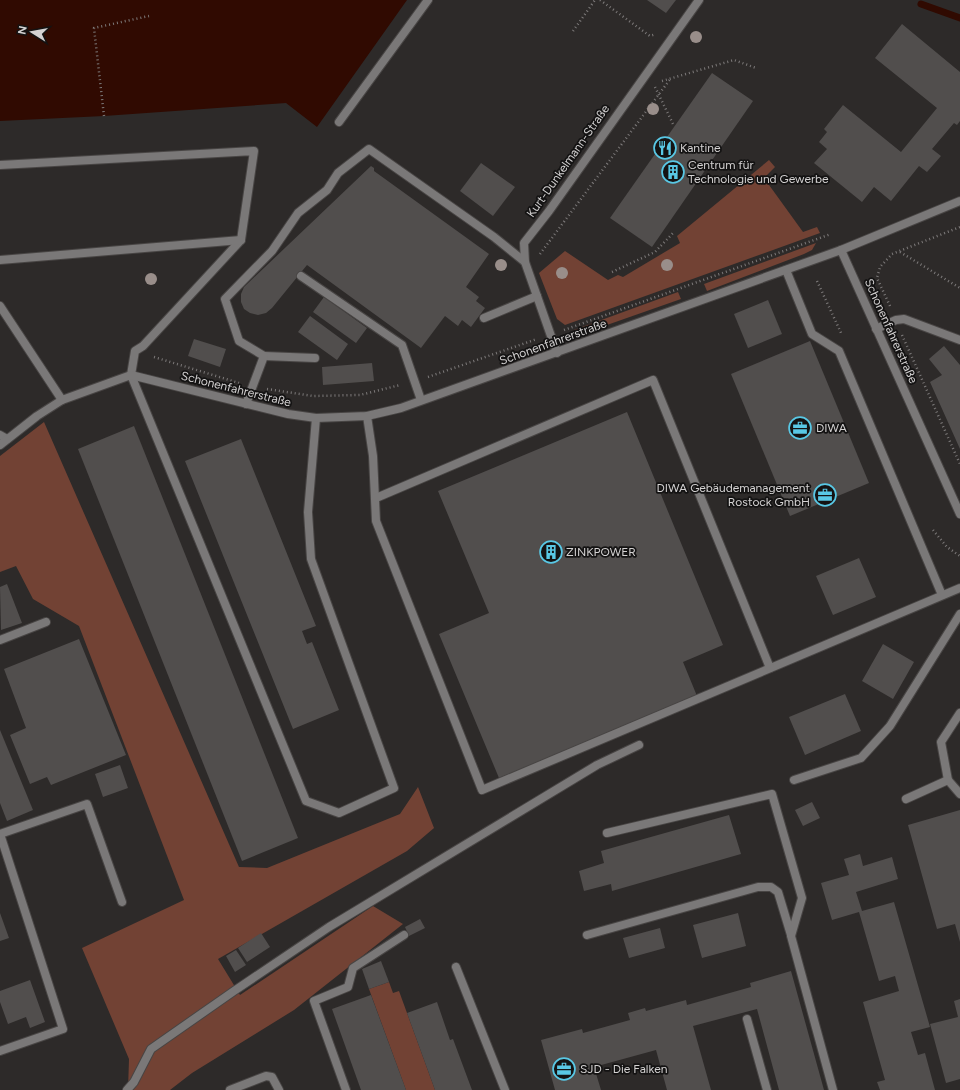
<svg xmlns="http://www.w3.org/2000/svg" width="960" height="1090" viewBox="0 0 960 1090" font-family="Figtree,sans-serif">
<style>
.green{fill:#724234}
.water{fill:#300a01}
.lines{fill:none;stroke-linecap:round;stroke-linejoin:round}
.stream{stroke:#300a01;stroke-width:7}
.building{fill:#514e4d}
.service-casing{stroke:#484544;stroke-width:10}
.minor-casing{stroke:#484544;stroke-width:10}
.path{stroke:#7d7a7a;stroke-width:2.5;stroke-dasharray:1 3;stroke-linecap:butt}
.service{stroke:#7a7878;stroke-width:8}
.minor{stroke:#7a7878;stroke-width:8}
.tree{fill:#998e8a}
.labels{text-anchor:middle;stroke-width:3.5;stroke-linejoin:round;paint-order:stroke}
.poi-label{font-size:12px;fill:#d4d2d2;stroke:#141313;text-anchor:start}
.street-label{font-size:12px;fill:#d4d2d2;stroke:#141313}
</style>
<rect width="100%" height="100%" fill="#2d2a29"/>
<g class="green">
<polygon points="769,160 775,167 764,178 803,232 817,227 820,233 565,325 557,319 539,273 565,251 608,280 618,275 623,277 680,243 677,236"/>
<polygon points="816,243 812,250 804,254 707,291 704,284"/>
<polygon points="678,292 681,299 587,332 574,330"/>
<polygon points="44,422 239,867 267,868 400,814 418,787 434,828 407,851 218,959 240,995 373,906 403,924 294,1010 192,1073 170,1090 128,1090 129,1059 82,948 184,900 79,626 33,599 16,566 0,572 0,456"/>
<polygon points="389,982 393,993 399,991 435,1090 406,1090 369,989"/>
</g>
<polygon class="water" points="0,0 407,0 317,127 286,103 104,116 0,121"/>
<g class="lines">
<polyline class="stream" points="921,4 960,18"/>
</g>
<g class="building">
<polygon points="647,0 676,0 666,13"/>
<polygon points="902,24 960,72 960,121 957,125 954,123 932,149 941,156 927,172 919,166 891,201 874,187 862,202 814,163 827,149 819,142 827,132 824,129 843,105 901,152 937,108 875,58"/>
<polygon points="712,73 753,101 652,247 610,218"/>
<polygon points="481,163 515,187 493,216 460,191"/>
<polygon points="371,166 374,168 374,171 489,254 466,287 479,297 476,301 485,308 471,327 462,320 458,326 445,316 421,348 307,265 272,308 266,313 258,315 250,313 244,309 241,302 241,294 244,287"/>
<polygon points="324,297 367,328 356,343 313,312"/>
<polygon points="768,300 782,334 748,348 734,314"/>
<polygon points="310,316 348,344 337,360 298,332"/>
<polygon points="194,339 226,349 220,367 188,356"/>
<polygon points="810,341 869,483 790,516 731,374"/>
<polygon points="944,346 960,365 960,449 930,382 942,375 929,359"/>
<polygon points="372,363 374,381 323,385 322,367"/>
<polygon points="627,412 723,645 683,662 697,696 499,778 439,634 489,613 438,491"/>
<polygon points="134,426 298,838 242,861 78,449"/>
<polygon points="241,439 316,626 302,631 307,644 312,642 339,710 293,729 185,461"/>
<polygon points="859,558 876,597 833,615 816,576"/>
<polygon points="7,584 22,623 1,630 0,587"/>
<polygon points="79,639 126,755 51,785 47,777 30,784 10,735 26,728 4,669"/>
<polygon points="883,644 914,662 893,699 862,681"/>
<polygon points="845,694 861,731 805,755 789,717"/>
<polygon points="0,730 33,810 7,821 0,803"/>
<polygon points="120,765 128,788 103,797 95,774"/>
<polygon points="812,802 820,818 803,826 795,810"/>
<polygon points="960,810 960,942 955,924 937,929 908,825"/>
<polygon points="729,815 741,854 612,891 611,884 584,891 579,871 604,863 601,851"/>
<polygon points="860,854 863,866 892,857 898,879 856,892 862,911 894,902 930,1027 911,1032 918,1055 925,1053 935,1090 880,1090 877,1082 885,1080 863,1002 899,991 895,976 879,981 859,912 832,920 821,883 849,875 844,859"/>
<polygon points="0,913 9,938 0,941"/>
<polygon points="738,913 746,946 702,958 693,925"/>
<polygon points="420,919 425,928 409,936 405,927"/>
<polygon points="660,928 665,948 629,958 623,938"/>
<polygon points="261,933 270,947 247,962 238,948"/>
<polygon points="236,950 246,965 235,972 226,956"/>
<polygon points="381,961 389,982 369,989 362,969"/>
<polygon points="791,971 824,1090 779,1090 757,1009 693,1026 711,1090 667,1090 656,1050 594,1067 601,1090 555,1090 541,1040 582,1029 583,1033 630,1020 628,1013 645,1008 646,1011 686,1000 687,1005 751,987 750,983"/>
<polygon points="30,980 45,1022 30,1028 26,1017 8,1024 0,1002 0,991"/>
<polygon points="371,995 406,1090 361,1090 332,1009"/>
<polygon points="960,999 960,1079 946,1083 930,1024 958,1017 954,1001"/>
<polygon points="437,1002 450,1040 453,1039 472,1090 435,1090 407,1013"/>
</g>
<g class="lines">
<g class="service-casing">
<g id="service">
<polyline points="339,122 428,0"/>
<polyline points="0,165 254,151 241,240 143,346 135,351 131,375 306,801 339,813 394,788 311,559 308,512 316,418"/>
<polyline points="0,260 241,240"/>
<polyline points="786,270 812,334 839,351 942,595"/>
<polyline points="301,276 402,345 421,400"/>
<polyline points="0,306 62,400"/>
<polyline points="484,318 537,296"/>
<polyline points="876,329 896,320 904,319 960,340"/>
<polyline points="264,356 315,358"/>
<polyline points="246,404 264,356 239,341 225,299 272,251 298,213 327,190 338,173 369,149 494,237 525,262"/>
<polyline points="367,416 373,456 376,521 482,790 960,588"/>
<polyline points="0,435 7,439"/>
<polyline points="376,498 653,380 770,668"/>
<polyline points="0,640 46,622"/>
<polyline points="960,713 941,742 948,780 960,794"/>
<polyline points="794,780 861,758 890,726 960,614"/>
<polyline points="906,799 948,780"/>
<polyline points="607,833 772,794 802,898 791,936 833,1090"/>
<polyline points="0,834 63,1029 0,1051"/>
<polyline points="0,834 87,804 122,902"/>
<polyline points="587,935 758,887 771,887 778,892 791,935"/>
<polyline points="456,967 505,1090"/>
<polyline points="747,1019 767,1090"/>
<polyline points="127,1090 134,1082 151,1049 234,991 329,927 597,765 639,745"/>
<polyline points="230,1090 266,1076 272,1077 279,1090"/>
<polyline points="346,1090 314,1001 348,987 353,968 404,935"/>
</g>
</g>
<g class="minor-casing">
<g id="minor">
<polyline points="841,250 960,514"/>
<polyline points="557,353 525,262 524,243 549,211 699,0"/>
<polyline points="0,445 37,416 62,400 131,375 288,414 316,418 367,416 401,408 841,250 960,201"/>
</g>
</g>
<g class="path">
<polyline points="600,0 650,36 656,34"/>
<polyline points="573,31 595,0"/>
<polyline points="662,81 734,60 756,68"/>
<polyline points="655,87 674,126"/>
<polyline points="104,116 94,28 149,16"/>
<polyline points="900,252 960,288"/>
<polyline points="540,254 671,78"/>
<polyline points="612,272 655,252 674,232"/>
<polyline points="817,281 842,335"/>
<polyline points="890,306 877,278 880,267 892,254 960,227"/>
<polyline points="564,330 831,234"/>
<polyline points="902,335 960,464"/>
<polyline points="154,357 239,383"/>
<polyline points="428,377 537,339"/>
<polyline points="267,389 313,396 360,395 400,385"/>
<polyline points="933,530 947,547 960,556"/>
</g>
<use href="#service" class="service"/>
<use href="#minor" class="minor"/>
</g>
<g class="tree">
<circle cx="696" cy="37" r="6"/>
<circle cx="653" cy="109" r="6"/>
<circle cx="501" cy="265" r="6"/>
<circle cx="667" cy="265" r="6"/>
<circle cx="562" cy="273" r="6"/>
<circle cx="151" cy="279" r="6"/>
</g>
<defs>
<g id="restaurant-ring" transform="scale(1.15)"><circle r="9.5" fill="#141313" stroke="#59c8e5" stroke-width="1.5"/><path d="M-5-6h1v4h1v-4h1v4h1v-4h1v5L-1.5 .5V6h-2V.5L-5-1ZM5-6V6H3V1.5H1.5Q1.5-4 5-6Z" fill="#59c8e5"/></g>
<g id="building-ring" transform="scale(1.15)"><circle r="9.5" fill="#141313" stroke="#59c8e5" stroke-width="1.5"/><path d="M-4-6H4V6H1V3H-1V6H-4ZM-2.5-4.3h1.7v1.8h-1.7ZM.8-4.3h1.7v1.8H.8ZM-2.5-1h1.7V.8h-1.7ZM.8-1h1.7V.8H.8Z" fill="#59c8e5"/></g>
<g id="office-ring" transform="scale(1.15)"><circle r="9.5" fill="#141313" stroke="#59c8e5" stroke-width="1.5"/><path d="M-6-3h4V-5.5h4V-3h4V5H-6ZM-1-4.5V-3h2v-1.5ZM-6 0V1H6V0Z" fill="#59c8e5"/></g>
</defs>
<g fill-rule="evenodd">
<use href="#restaurant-ring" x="665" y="148"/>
<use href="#building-ring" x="673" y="172"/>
<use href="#office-ring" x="800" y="428"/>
<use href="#office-ring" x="825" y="495"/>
<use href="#building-ring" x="551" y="552"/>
<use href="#office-ring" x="564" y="1069"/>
</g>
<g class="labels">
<g class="poi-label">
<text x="680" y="152">Kantine</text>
<text x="688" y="169">Centrum für<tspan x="688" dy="14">Technologie und Gewerbe</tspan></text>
<text x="816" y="432">DIWA</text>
<text x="810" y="492" text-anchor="end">DIWA Gebäudemanagement<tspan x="810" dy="14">Rostock GmbH</tspan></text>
<text x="566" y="556">ZINKPOWER</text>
<text x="580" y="1073">SJD - Die Falken</text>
</g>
<g class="street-label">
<text transform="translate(568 161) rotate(-55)" y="4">Kurt-Dunkelmann-Straße</text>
<text transform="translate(891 331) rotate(66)" y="4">Schonenfahrerstraße</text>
<text transform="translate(553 342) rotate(-20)" y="4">Schonenfahrerstraße</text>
<text transform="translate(236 389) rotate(14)" y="4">Schonenfahrerstraße</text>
</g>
</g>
<g transform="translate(32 32) rotate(281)" stroke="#141313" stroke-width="3" paint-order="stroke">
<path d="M0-3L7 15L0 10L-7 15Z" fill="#d4d2d2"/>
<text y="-6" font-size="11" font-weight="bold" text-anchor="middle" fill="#d4d2d2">N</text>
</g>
</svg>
